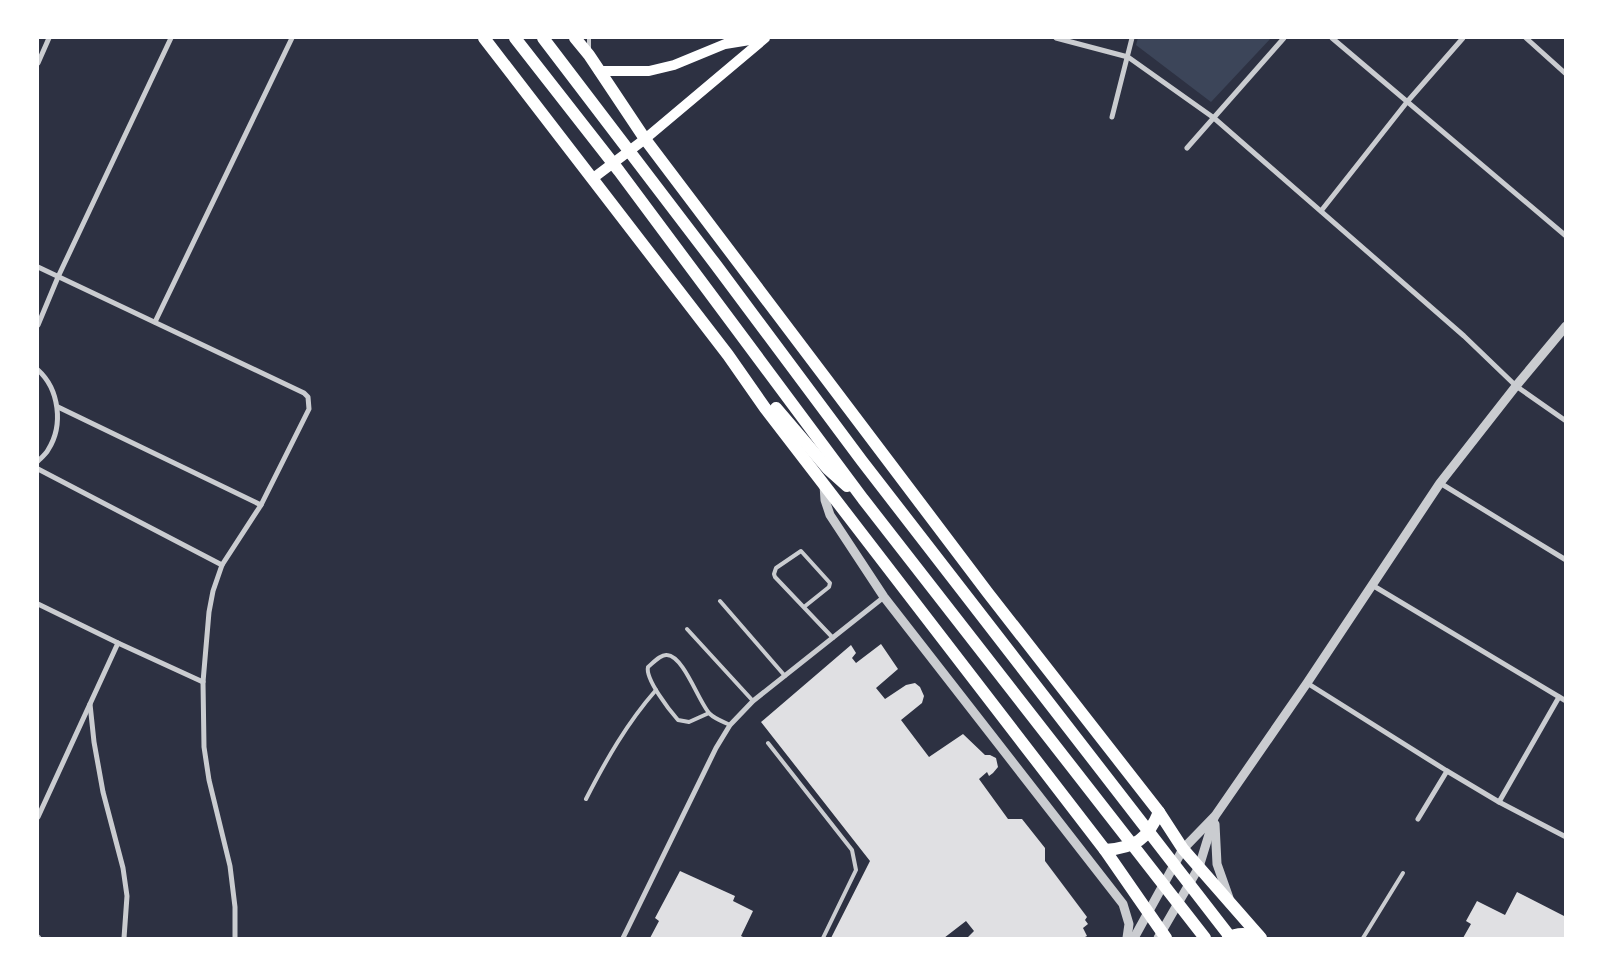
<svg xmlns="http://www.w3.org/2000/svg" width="1603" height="976" viewBox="0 0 1603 976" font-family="'Archivo Narrow',sans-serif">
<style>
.green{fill:#3c4559}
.building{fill:#e0e0e3}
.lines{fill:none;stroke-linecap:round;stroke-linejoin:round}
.service{stroke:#caccd0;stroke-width:4}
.minor{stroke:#caccd0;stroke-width:5}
.tertiary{stroke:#caccd0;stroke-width:9}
.secondary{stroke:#fff;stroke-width:10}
.trunk{stroke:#fff;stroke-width:12}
</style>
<rect width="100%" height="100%" fill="#2d3142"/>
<polygon class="green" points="1138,38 1271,38 1211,102 1136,45"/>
<g class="building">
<polygon points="881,644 898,669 876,688 885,699 906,685 915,683 920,687 924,696 922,703 901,720 929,757 963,734 985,755 990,755 996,758 998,767 993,773 989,776 987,772 979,779 1008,819 1022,819 1045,848 1045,861 1087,917 1085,920 1088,924 1083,928 1087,936 1083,938 967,938 974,931 966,921 944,938 831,938 870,861 761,722 851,645 856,653 852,658 856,663"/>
<polygon points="680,871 735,896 733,901 753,911 741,936 745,938 650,938 659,921 655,918"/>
<polygon points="1517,892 1566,917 1566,938 1463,938 1471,924 1466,921 1477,901 1505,915"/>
</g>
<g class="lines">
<g class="service">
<polyline points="589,50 589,38"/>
<polyline points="720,601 785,676"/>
<polyline points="804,607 829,587 830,583 801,551 776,568 774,574 775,577 833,638"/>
<polyline points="687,629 753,701"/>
<path d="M709,713L689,722L678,720C670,711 645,679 648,667C653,663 661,654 667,655C684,656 699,703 710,714C715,719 724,722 730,725"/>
<polyline points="768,743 852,850 856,870 823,938"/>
<path d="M586,799C606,760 627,723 656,690"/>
<polyline points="1363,938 1403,873"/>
</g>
<g class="minor">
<polyline points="1056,38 1128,57 1214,118 1464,336 1516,386 1566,421"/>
<polyline points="1332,38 1566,236"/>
<polyline points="1526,38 1566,74"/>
<polyline points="38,63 49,38"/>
<polyline points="1112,117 1132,38"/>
<polyline points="1187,148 1284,38"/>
<polyline points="1321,211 1407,102 1463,38"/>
<polyline points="38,267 304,393 308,397 309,409 261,505 222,565 213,591 209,612 203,682 204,747 209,780 230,866 235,907 235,938"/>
<polyline points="155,322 292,38"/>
<polyline points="38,325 58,277 171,38"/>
<path d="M38,370C59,389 64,425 48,450C46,454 41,458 38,461"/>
<polyline points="58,407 261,505"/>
<polyline points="38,469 222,565"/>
<polyline points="1440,483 1566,560"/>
<polyline points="1372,585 1566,701"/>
<polyline points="38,604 118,643 203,682"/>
<polyline points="1307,683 1447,771 1499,802 1566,837"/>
<polyline points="90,704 94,742 103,792 123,868 127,896 124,938"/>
<polyline points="1499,802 1559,697"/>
<polyline points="38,817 118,643"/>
<polyline points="1418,819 1447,771"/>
<polyline points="38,937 39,938"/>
<polyline points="623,938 716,748 730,725 753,701 884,597"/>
</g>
<g class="tertiary">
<polyline points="824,485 825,500 830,515 884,597 1123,904 1129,924 1127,938"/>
<polyline points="1215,824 1217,864 1229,898"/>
<polyline points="1134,938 1183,849 1215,816 1307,683 1440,483 1516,386 1566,326"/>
<polyline points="1158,938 1199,867 1214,818"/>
</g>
<g class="secondary">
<polyline points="599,71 649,71 674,65 725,44 762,38"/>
<polyline points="592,179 645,139 765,38"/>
</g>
<g class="trunk">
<polyline points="484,38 728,355 765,408 1105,850 1166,938"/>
<polyline points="515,38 619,171 863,499 1205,938"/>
<polyline points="543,38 716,265 862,461 1231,938"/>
<polyline points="575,38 589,55 645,139 988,593 1159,812 1183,849 1261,938"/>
<polyline points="776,408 828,469 847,486"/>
<path d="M1105,850C1135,848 1148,839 1159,812"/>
<path d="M1228,938C1238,932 1248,934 1259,936"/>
</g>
</g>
<rect width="1603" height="976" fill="none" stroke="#ffffff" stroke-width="78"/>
</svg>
